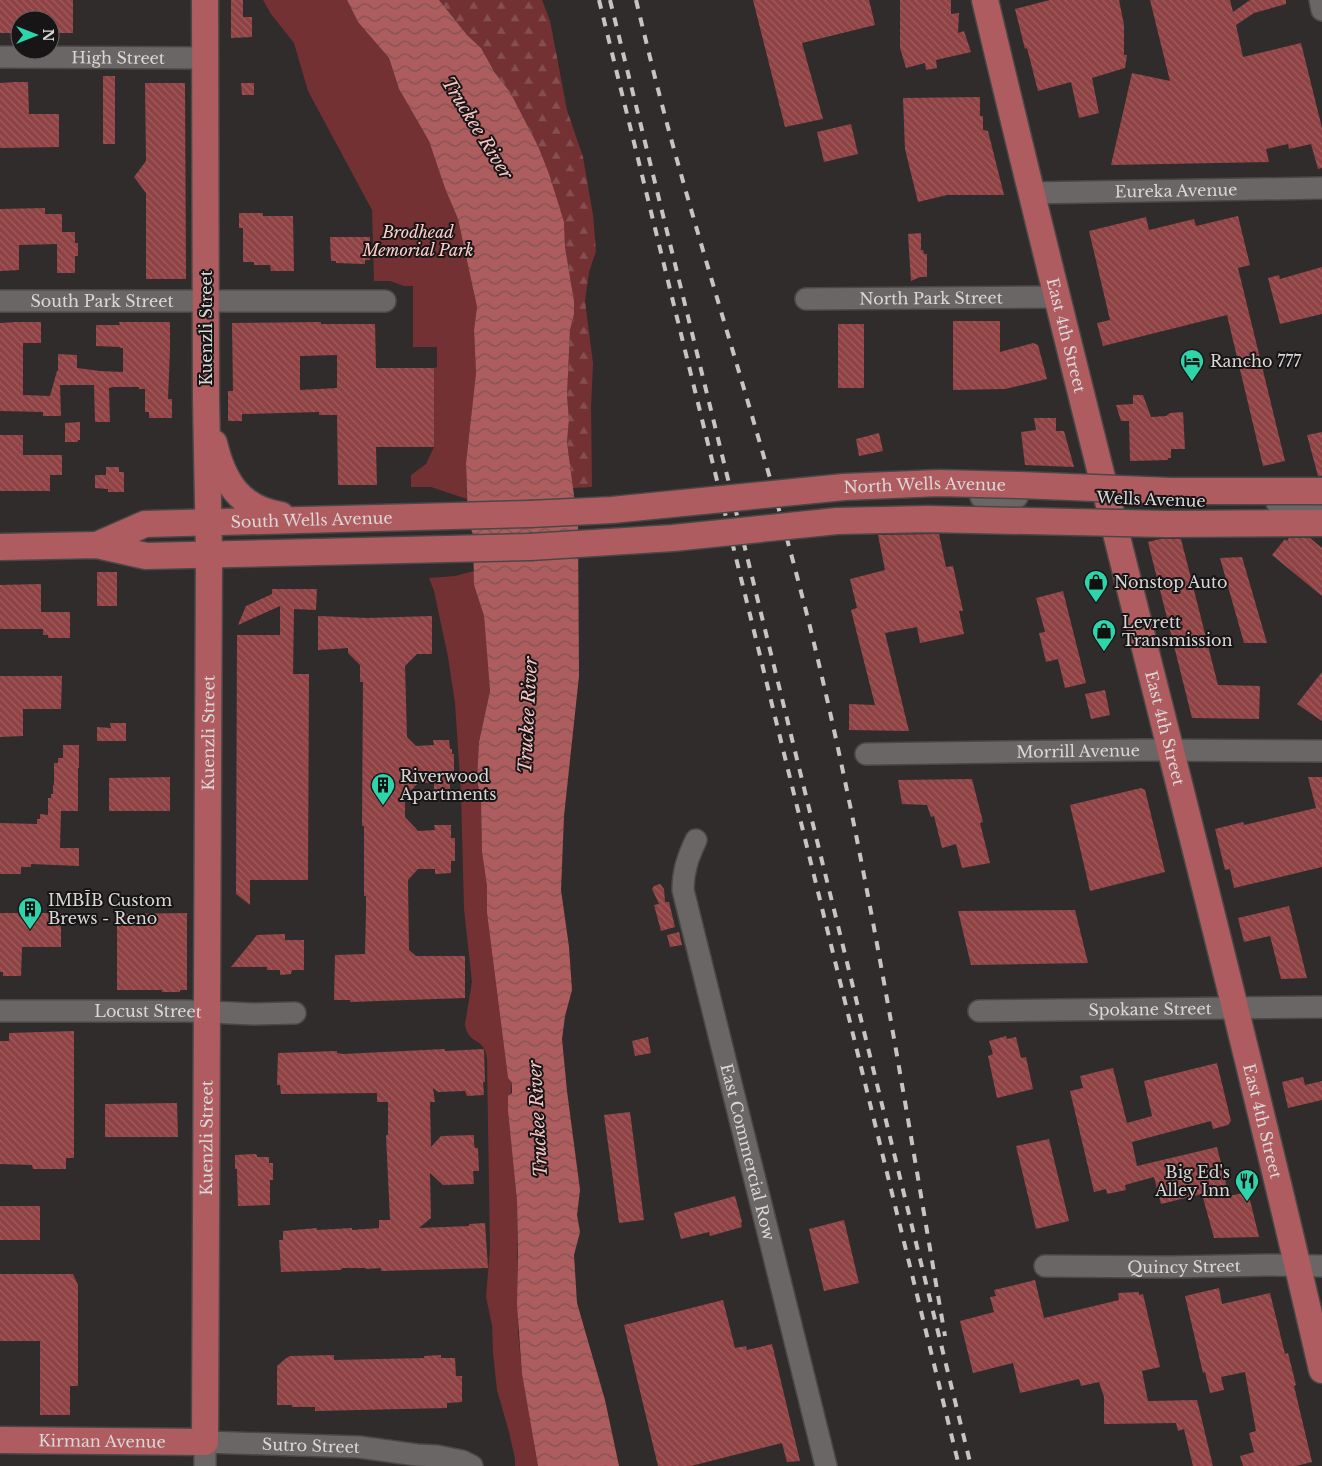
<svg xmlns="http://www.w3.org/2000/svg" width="1322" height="1466" viewBox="0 0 1322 1466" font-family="'Libre Baskerville',serif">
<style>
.forest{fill:url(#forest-firs)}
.park{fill:#733133}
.water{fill:url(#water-waves)}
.building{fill:url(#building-back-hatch);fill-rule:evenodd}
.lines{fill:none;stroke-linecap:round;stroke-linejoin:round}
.minor-casing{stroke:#4a4747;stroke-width:24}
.major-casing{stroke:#4a4747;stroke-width:29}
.minor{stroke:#6a6666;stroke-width:21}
.major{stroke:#af5c60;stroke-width:26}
.rail{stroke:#c7c4c4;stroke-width:4;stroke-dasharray:9 9;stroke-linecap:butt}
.major-bridge-casing{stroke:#4a4747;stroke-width:29;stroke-linecap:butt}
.major-bridge{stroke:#af5c60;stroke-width:26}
.labels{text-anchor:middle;stroke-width:4;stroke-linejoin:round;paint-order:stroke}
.street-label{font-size:16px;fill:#dad7d7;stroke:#171515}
.park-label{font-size:16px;font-style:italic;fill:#fccdcb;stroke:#171515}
.poi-label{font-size:16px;fill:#dad7d7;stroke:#171515;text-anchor:start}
.water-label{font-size:18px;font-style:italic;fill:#f5c6c4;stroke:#171515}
</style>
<defs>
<pattern id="forest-firs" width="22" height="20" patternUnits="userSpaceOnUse" patternTransform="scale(1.25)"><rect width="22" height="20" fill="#733133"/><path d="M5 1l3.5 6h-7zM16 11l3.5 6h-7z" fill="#864e50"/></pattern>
<pattern id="water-waves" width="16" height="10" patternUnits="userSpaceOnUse" patternTransform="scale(1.25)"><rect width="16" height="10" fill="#ae5d5e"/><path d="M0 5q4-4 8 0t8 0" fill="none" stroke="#825152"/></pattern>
<pattern id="building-back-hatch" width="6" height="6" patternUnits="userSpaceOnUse" patternTransform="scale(1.25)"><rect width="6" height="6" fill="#8f4244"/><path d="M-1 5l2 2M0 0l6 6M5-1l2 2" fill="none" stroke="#9e5d5e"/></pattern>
</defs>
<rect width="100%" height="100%" fill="#302c2c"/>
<polygon class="forest" points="439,0 542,0 550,21 567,110 583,157 593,215 596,251 589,272 585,301 593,363 591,406 592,487 573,488 567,442 569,419 567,396 570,330 574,314 574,301 565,247 564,222 538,146 510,92 495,73 481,48 467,35"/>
<g class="park">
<polygon points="263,0 347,0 358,22 389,58 399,89 429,141 445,187 458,219 477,307 474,330 476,373 466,463 467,499 431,487 411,487 411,475 426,464 434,447 434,368 437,367 437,347 413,347 413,286 404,286 390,281 374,281 372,210 308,91 294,43 271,14"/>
<path d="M474,571V585L484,616L490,691L479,742L477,778L481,803L482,852L487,886V913L508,1078L512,1083L508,1111L517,1201L518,1331L522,1374L538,1466H515V1459L509,1432L497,1390L493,1353L492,1325L486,1297L490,1249L487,1059C485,1036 468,1046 465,1024L472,982L464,909L461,793L455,703L448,657L434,591L429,578L455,576Z"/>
</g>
<polygon class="water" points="347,0 439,0 467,35 481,48 495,73 510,92 538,146 549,174 564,222 565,247 574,301 574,314 570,330 567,396 569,419 567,442 578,526 579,676 564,816 561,890 569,947 572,990 565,1016 562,1039 567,1091 580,1190 577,1215 580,1232 574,1255 577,1303 605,1400 619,1466 538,1466 522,1374 517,1305 518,1255 517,1201 508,1111 508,1096 512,1093 512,1083 508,1078 487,913 487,886 482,852 481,803 477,778 479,742 490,691 484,616 474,585 473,535 468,520 466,463 476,373 474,330 477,307 458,219 445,188 429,141 399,89 389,58 358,22"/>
<g class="building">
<polygon points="0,0 73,0 73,33 50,33 50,20 20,20 20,33 0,33"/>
<polygon points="231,0 243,0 243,17 252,17 252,37 231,38"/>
<polygon points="753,0 869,0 875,25 802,43 823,119 785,127"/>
<polygon points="900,0 951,0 951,14 959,13 958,33 964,31 971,52 936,60 937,68 926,70 925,63 906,68 900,48"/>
<polygon points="1050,0 1119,0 1124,25 1124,55 1127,55 1125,68 1092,78 1099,113 1079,118 1071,82 1038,91 1027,48 1025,49 1015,9"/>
<polygon points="1150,0 1230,0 1233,12 1250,0 1286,0 1286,4 1254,13 1236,25 1243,57 1301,43 1322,128 1322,168 1318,169 1311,144 1289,149 1288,144 1266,149 1269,162 1111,165 1132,73 1170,81"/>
<rect x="103" y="76" width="12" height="68"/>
<polygon points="15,82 28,82 29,114 59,114 59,147 0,148 0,83"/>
<polygon points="145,83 185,83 186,279 146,279 146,193 134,177 146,161"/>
<polygon points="241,83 254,83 254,95 242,95"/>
<polygon points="980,97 980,116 983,116 983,130 988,131 1004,195 947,195 918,202 905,149 903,98"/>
<polygon points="851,124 858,154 824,162 817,132"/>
<polygon points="45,208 45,214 62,214 62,232 75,232 75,243 78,243 78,256 75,256 75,273 57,273 57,244 19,245 19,270 0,271 0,209"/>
<polygon points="239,213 263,213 263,216 293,216 294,271 271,271 270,265 254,265 254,262 243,262 243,228 239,228"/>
<polygon points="1238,216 1250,265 1238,268 1285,461 1263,466 1227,315 1103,346 1097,323 1110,320 1089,231 1146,217 1149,230 1194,219 1196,226"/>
<polygon points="921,233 921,250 923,250 924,254 927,254 927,277 920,277 911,281 908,234"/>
<polygon points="330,237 370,237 370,260 365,260 365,264 336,263 336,261 331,261"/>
<polygon points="1322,267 1322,314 1280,324 1268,278 1279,275 1280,279"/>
<polygon points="953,321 1000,321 1000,352 1033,343 1038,345 1047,379 1005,389 953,390"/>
<polygon points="16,322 41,322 41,343 23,343 23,395 50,396 57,371 58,371 58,354 77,355 77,368 100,371 123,372 123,348 120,348 120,347 96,346 96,325 120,325 119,322 170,322 170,350 168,399 172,399 172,418 149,418 149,412 145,412 145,389 139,389 139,387 113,387 109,388 110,422 95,422 94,385 60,385 61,416 43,416 43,412 0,411 0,323"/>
<path d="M321,322V324H375L376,368H434V447H376L377,485H338L337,415H319V412L242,414V421H228V391H233L232,323ZM337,355V388L300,390V356Z"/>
<rect x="838" y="324" width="26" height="64"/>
<polygon points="1133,395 1143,395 1151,417 1166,416 1170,413 1183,412 1185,449 1171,449 1171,458 1168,458 1168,460 1130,461 1129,421 1121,421 1116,405 1133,404"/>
<polygon points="1034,418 1056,418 1056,431 1064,431 1074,467 1025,465 1021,432 1036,430"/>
<polygon points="80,422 80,440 78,440 78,442 65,442 65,423"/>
<polygon points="1322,432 1322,476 1318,476 1307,435"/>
<polygon points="879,433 883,451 859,456 856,439"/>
<polygon points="0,435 23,435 23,455 62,455 62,475 50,475 50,491 0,491"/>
<polygon points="106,467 119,467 119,472 124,472 124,492 108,492 108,489 95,488 95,475 106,475"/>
<polygon points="939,534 946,567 953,566 963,611 959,611 964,634 920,643 917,627 885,633 909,731 849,730 849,704 875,705 851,610 857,608 850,579 885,570 878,535"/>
<polygon points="1289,538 1310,538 1322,548 1322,596 1272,555 1285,539 1287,541"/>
<polygon points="1160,539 1181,539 1218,685 1260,686 1259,719 1192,718 1148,542"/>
<polygon points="1242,557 1267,643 1244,643 1220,558"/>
<rect x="97" y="572" width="20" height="34"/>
<polygon points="41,584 41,612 70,612 70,638 48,638 48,635 43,635 43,629 0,629 0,585"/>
<polygon points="272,589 317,589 316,610 294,609 293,674 309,674 308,880 250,880 250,905 236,894 237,635 280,635 280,606 238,625 246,606 272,594"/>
<polygon points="1063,591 1086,683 1065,688 1058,659 1046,662 1039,633 1045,632 1036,598"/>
<polygon points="318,616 367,618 432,616 432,654 417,654 405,666 407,737 416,746 434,745 433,740 449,740 450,749 452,749 452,754 454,754 454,776 450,776 450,789 434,790 434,783 418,783 405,797 405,817 418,831 435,830 434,825 451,825 451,838 455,838 455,861 451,861 451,873 435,874 435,869 418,869 408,880 409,950 416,956 465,956 465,998 350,1002 350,1000 334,1000 335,955 365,954 366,910 366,896 364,896 364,826 362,826 363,682 360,682 360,665 348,653 348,648 318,650"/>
<polygon points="1322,672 1322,721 1297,704"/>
<polygon points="0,676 62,676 61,709 23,709 23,736 0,737"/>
<polygon points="1105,690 1110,715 1091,719 1085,694"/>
<polygon points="110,723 126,723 126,741 97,741 97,727 111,728"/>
<polygon points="63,745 79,745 79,768 78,768 78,811 61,811 60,848 79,848 79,866 31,864 31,867 21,867 21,874 0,874 0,823 37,824 37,819 40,819 40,814 48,815 48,798 51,798 51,794 53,794 53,785 54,785 54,763 58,763 58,758 63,758"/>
<polygon points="170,777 170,811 109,811 109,778"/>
<polygon points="1308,777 1322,777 1322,867 1234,888 1230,869 1225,870 1215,829 1243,822 1244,825 1316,808"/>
<polygon points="972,779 983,822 980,823 990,863 962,868 956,844 942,848 934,816 931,817 927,805 902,804 898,780"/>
<polygon points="1141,788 1145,790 1165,872 1090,891 1070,805"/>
<polygon points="660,884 664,889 665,902 669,902 675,927 661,931 654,905 659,904 652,889 654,886"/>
<polygon points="1289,906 1307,978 1281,979 1270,936 1244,942 1238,918"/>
<polygon points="1075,910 1088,963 971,965 958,911"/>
<polygon points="0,913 61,913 61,947 22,947 21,976 3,976 3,972 0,972"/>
<polygon points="187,913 187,990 180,990 180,992 162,992 162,990 117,990 117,914"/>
<polygon points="679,932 682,945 670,947 667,935"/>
<polygon points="285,934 285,940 304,940 304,970 292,970 291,974 280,975 280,970 267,970 267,967 231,967 257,935"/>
<polygon points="74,1031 74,1158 66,1158 66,1169 33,1169 32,1165 0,1164 0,1041 9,1041 9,1033"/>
<polygon points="1006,1036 1007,1039 1016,1037 1021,1058 1026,1057 1033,1089 997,1098 988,1056 993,1054 989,1041"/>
<polygon points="648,1037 651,1053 635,1056 632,1041"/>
<polygon points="445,1049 445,1051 484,1049 485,1082 483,1082 484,1095 467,1096 465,1091 438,1092 433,1088 435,1102 430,1102 431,1147 441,1136 474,1135 474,1144 475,1148 478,1148 479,1171 473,1171 474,1184 443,1185 430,1173 431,1218 419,1228 469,1226 469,1224 485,1223 488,1268 381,1271 381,1268 366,1269 366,1268 343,1268 340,1270 281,1272 279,1240 283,1240 283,1231 317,1228 317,1230 352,1228 352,1230 379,1228 379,1220 390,1220 386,1135 388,1135 388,1102 377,1102 377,1093 281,1094 280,1085 277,1085 278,1053 337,1051 337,1053 343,1054"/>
<polygon points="1217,1063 1231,1121 1228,1125 1213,1129 1211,1121 1132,1142 1137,1166 1217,1147 1229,1196 1248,1192 1259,1237 1214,1238 1202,1194 1161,1204 1154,1177 1125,1185 1126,1190 1107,1194 1106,1189 1094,1192 1070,1091 1083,1088 1080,1076 1113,1068 1127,1123 1152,1116 1144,1081"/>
<polygon points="1303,1077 1305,1085 1322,1081 1322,1100 1288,1108 1282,1082"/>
<polygon points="177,1103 178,1137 105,1137 105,1104"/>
<polygon points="630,1112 644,1220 619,1223 604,1115"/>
<polygon points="1049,1139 1069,1221 1036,1229 1016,1146"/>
<polygon points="255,1154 257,1155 257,1157 269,1157 269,1163 273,1163 273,1180 270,1180 270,1205 238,1206 237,1172 237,1169 235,1169 235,1155"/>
<polygon points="735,1196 742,1222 741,1223 742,1227 710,1236 709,1232 681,1239 674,1213"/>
<rect x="0" y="1206" width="40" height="34"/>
<polygon points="844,1220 859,1283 824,1291 809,1229"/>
<polygon points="0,1274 73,1274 78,1285 78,1386 70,1386 70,1415 40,1415 40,1341 0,1341"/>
<polygon points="1035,1280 1044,1318 1119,1300 1118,1293 1139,1292 1139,1295 1143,1294 1160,1367 1142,1371 1148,1401 1197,1400 1213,1466 1193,1466 1184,1429 1178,1431 1176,1423 1104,1424 1104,1397 1099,1382 1081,1386 1079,1379 1020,1393 1013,1363 973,1373 960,1321 994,1312 990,1297 996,1296 994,1290"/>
<polygon points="1219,1288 1222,1304 1270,1293 1285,1354 1288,1353 1296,1385 1294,1386 1312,1462 1296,1466 1243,1466 1240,1456 1254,1452 1249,1433 1256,1431 1245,1372 1221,1377 1224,1390 1210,1393 1205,1372 1203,1373 1185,1296"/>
<polygon points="723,1300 735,1348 746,1346 747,1350 772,1344 800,1461 787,1462 782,1443 691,1466 658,1466 624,1325"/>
<polygon points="334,1355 334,1360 424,1358 424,1356 441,1355 441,1358 455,1358 456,1376 462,1376 462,1402 447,1403 447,1408 315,1411 315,1407 292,1407 292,1405 277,1405 277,1366 285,1359 290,1356"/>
</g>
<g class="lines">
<g class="minor-casing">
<g id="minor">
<polyline points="1320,0 1322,10"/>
<path id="s1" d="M0,57L206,58"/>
<path id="s2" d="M1030,193L1322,188"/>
<path id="s3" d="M806,299L1056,297"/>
<path id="s4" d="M0,301H385"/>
<polyline points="981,497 1017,497"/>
<polyline points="1277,503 1322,505"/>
<path id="s5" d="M866,754L1143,750L1322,751"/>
<path id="s6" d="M696,840C688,857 683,871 683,890L826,1466"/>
<path id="s7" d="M0,1011H187L253,1014L295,1013"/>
<path id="s8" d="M979,1011L1322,1007"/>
<path id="s9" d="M1045,1266L1170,1267L1269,1265L1322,1266"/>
<path id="s10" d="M205,1466V1442L359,1447L417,1455L437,1456L462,1461L472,1466"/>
</g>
</g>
<g class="major-casing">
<g id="major">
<path id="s11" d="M985,0C1093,458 1216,912 1322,1370"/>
<path d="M214,443C223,481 240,509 281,515"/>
<polyline points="1167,524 1322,523"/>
<path id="s12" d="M97,545L145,524L530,514"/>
<polyline points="0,547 97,545 146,556 530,547"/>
<path id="s13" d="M0,1440L205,1442L209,554L206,399L205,0"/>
</g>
</g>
<use href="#minor" class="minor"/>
<use href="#major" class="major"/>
<g class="rail">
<polyline points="599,0 959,1466"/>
<polyline points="610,0 971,1466"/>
<path d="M636,0C649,54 662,107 677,160C721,317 772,473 811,631C868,864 904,1100 945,1336"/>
</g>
<g class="major-bridge-casing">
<g id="major-bridge">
<path id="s14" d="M530,514L612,510L844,487L939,483L1019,485L1171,491H1322"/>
<polyline points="530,547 673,538 837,521 928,519 1167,524"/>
</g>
</g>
<use href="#major-bridge" class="major-bridge"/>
</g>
<defs>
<g id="hotel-pin" transform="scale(1.25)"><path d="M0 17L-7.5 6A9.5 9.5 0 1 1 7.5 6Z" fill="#2ed4aa" stroke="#171515"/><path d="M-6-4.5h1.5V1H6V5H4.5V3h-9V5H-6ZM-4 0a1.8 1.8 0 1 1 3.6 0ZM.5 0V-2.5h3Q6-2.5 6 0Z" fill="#111"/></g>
<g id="shop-pin" transform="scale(1.25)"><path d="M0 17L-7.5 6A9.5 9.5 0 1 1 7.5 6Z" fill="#2ed4aa" stroke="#171515"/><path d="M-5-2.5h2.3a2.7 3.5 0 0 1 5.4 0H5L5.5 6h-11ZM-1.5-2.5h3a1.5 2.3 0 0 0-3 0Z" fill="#111"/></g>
<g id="building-pin" transform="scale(1.25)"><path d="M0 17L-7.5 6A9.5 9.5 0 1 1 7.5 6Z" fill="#2ed4aa" stroke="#171515"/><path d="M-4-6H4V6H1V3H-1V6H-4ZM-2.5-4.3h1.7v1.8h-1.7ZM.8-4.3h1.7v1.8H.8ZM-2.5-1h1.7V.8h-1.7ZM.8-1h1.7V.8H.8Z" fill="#111"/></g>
<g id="restaurant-pin" transform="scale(1.25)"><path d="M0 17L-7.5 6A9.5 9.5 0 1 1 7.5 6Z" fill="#2ed4aa" stroke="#171515"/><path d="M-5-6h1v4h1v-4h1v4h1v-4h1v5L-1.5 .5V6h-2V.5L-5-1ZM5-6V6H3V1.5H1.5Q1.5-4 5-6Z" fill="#111"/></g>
</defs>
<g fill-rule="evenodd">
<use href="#hotel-pin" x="1192" y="361"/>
<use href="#shop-pin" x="1096" y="582"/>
<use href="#shop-pin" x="1104" y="631"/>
<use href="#building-pin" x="383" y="785"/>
<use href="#building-pin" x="30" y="909"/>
<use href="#restaurant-pin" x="1247" y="1181"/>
</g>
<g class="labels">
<g class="street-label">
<text dy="6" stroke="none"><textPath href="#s1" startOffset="118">High Street</textPath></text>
<text dy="6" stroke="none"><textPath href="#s2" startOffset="146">Eureka Avenue</textPath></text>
<text dy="6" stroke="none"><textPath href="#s3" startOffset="125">North Park Street</textPath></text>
<text dy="6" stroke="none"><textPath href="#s4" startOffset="102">South Park Street</textPath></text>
<text transform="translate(206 328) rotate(-90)" y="6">Kuenzli Street</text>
<text dy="6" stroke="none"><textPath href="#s11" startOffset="345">East 4th Street</textPath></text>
<text dy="6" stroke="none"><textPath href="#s14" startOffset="396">North Wells Avenue</textPath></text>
<text transform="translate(1151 499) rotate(2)" y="6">Wells Avenue</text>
<text dy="6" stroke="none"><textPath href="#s12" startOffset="219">South Wells Avenue</textPath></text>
<text dy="6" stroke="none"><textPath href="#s11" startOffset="750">East 4th Street</textPath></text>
<text dy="6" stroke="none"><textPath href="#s13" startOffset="914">Kuenzli Street</textPath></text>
<text dy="6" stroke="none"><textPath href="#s5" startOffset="212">Morrill Avenue</textPath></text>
<text dy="6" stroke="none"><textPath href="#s8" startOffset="171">Spokane Street</textPath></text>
<text dy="6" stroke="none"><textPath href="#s7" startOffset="148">Locust Street</textPath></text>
<text dy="6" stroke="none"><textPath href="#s11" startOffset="1155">East 4th Street</textPath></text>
<text dy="6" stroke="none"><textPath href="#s13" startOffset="509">Kuenzli Street</textPath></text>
<text dy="6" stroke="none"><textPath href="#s6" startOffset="322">East Commercial Row</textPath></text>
<text dy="6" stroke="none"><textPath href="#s9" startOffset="139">Quincy Street</textPath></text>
<text dy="6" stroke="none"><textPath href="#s13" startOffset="102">Kirman Avenue</textPath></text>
<text dy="6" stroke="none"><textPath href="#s10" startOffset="130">Sutro Street</textPath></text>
</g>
<g class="park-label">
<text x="418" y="238">Brodhead<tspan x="418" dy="18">Memorial Park</tspan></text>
</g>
<g class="poi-label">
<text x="1210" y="367">Rancho 777</text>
<text x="1114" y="588">Nonstop Auto</text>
<text x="1122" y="628">Levrett<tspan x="1122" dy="18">Transmission</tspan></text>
<text x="400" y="782">Riverwood<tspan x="400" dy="18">Apartments</tspan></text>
<text x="48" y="906">IMBĪB Custom<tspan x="48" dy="18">Brews - Reno</tspan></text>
<text x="1230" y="1178" text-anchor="end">Big Ed's<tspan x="1230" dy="18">Alley Inn</tspan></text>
</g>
<g class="water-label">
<text transform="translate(477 128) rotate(58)" y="6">Truckee River</text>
<text transform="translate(528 715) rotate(-87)" y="6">Truckee River</text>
<text transform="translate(538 1119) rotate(-93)" y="6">Truckee River</text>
</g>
</g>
<g transform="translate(35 35) rotate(90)"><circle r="24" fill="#171515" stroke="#656363"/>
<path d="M0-4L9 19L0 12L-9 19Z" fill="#2ed4aa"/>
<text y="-8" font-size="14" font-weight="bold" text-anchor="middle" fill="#dad7d7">N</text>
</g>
</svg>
